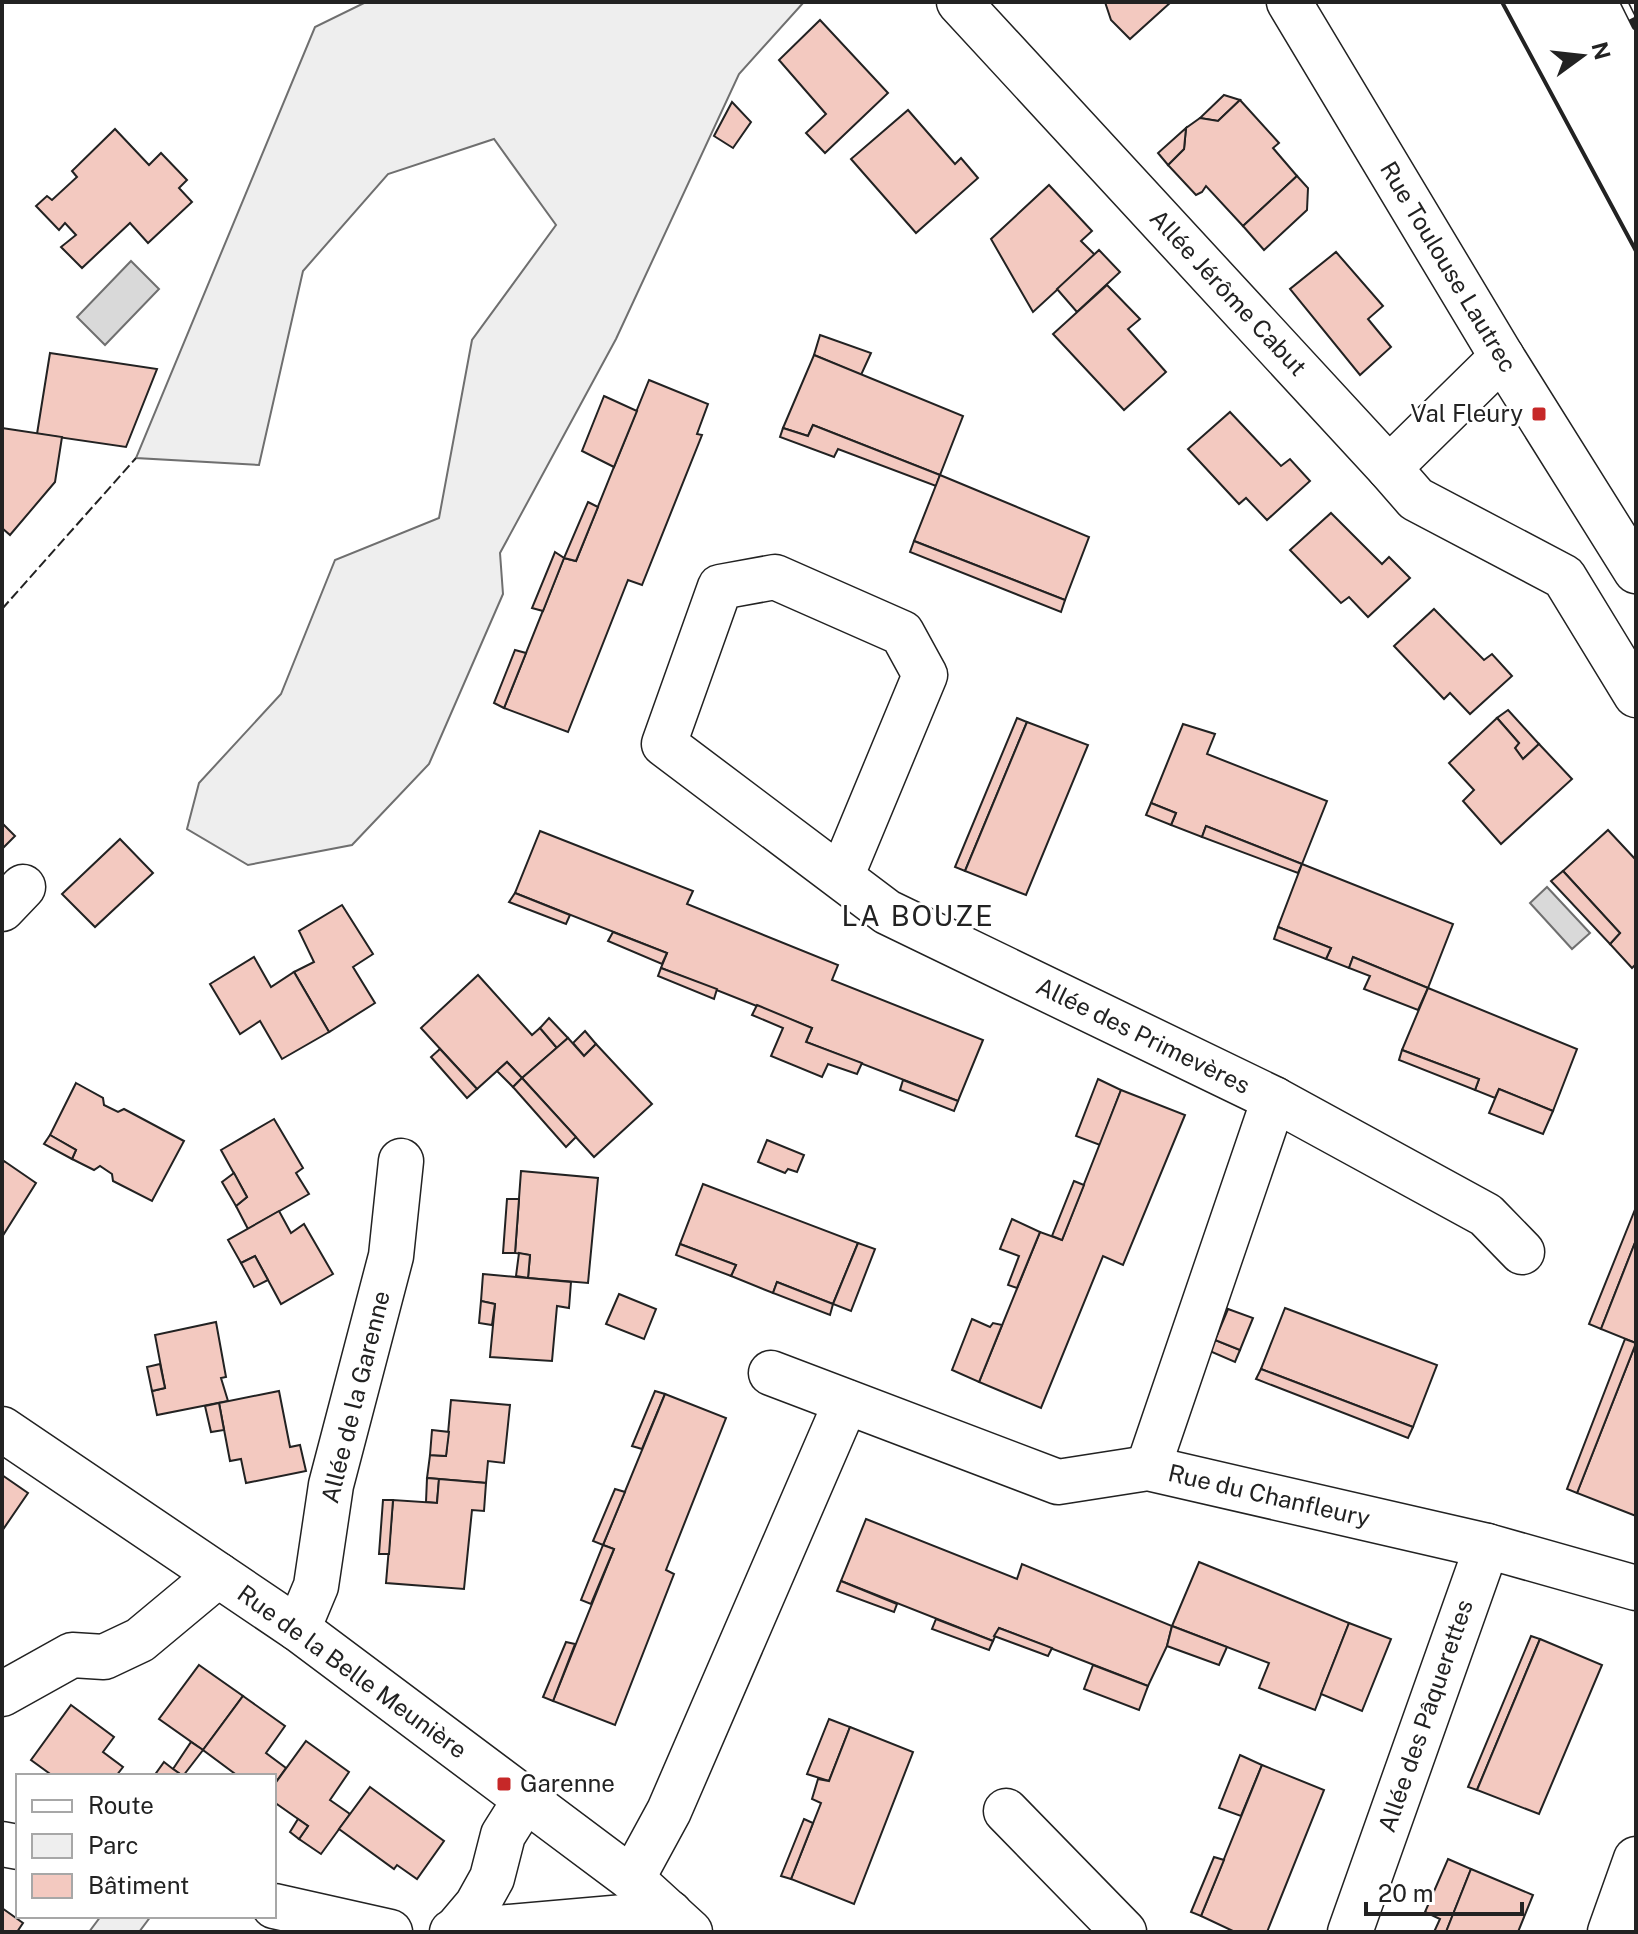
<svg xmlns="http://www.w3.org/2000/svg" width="1638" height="1934" viewBox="0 0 1638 1934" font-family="'Public Sans',sans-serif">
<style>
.green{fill:#eee;stroke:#6f6f6f;stroke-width:2}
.water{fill:#d9d9d9;stroke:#6f6f6f;stroke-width:2}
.building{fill:#f3c9c0;stroke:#222;stroke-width:2}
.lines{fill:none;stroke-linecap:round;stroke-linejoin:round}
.minor-casing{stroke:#222;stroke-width:47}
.minor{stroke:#fff;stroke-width:44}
.rail-casing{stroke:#222;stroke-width:9}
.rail{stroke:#fff;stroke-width:6;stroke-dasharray:18;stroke-linecap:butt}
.fence{stroke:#222;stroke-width:2;stroke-dasharray:10 4;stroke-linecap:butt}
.wall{stroke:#222;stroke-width:4}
.poi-dot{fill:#c62828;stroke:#fff;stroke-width:3}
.labels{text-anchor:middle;stroke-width:6;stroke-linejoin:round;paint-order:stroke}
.street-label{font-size:24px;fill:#222;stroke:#fff}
.poi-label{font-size:24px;fill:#222;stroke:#fff;text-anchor:end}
.quarter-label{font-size:28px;letter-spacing:2px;fill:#222;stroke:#fff}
</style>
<rect width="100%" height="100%" fill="#fff"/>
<g class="green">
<polygon points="366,2 804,2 739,74 616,339 500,553 503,594 429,764 352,845 248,865 187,829 199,783 281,694 335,560 439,518 472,340 556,225 494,139 388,174 303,271 259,465 136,458 315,27"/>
<polygon points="101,1916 151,1916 139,1932 89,1932"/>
</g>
<g class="water">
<polygon points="131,261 159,289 105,345 77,317"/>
<polygon points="1547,887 1590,933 1572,949 1530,903"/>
</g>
<g class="building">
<polygon points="1105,2 1171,2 1130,39 1111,20"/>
<polygon points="820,20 888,93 825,153 806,133 826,114 779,60"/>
<polygon points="1224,95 1240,100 1218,121 1200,118"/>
<polygon points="1240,100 1279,143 1273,148 1297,176 1243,226 1206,186 1202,192 1196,195 1168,165 1184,149 1186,128 1200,118 1218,121"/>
<polygon points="732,102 751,122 733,148 714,136"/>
<polygon points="908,110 955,164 961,158 978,178 916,233 851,159"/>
<polygon points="1186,128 1184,149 1168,165 1158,153"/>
<polygon points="115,129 149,165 161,153 187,180 179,188 192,202 148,243 130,223 82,268 61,247 76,235 65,223 59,230 36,206 47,196 52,200 77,177 72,171"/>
<polygon points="1297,176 1308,188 1307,210 1264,250 1243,226"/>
<polygon points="1049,185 1092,231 1081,241 1095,255 1033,312 991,239"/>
<polygon points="1099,250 1120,272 1077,312 1057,289"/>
<polygon points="1336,252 1383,306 1368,319 1391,347 1360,375 1290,289"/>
<polygon points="1107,285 1140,319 1128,329 1166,372 1124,410 1053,334"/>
<polygon points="820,335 871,353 861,375 814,355"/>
<polygon points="50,353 157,369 126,447 37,434"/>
<polygon points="814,355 963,416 940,475 813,425 808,436 783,428"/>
<polygon points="649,380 708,404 697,434 702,435 642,585 628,580 568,732 504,708 564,558 576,561"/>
<polygon points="604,396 637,411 614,467 582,451"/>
<polygon points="1230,412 1281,466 1290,459 1310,481 1267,520 1246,498 1239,504 1188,449"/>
<polygon points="813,425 940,475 936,486 838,449 834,457 780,437 783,428 808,436"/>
<polygon points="2,428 62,437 55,482 10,535 2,528"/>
<polygon points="940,475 1089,537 1065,600 914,541"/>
<polygon points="588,502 598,507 576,561 564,558"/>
<polygon points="1331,513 1382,564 1389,557 1410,578 1368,617 1349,597 1341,603 1290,550"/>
<polygon points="914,541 1065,600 1061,612 910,552"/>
<polygon points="555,552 564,558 543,611 532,608"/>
<polygon points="1434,609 1484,660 1492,654 1512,676 1470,714 1450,693 1444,699 1394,646"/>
<polygon points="515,650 526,653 504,708 494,703"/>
<polygon points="1508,710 1539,744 1523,759 1515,748 1519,743 1497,718"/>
<polygon points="1017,718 1027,722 965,871 955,867"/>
<polygon points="1497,718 1519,743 1515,748 1523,759 1539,744 1572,779 1501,844 1463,801 1474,790 1449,763"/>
<polygon points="1027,722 1088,745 1026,895 965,871"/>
<polygon points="1183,724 1215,734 1207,754 1327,801 1302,864 1206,826 1202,837 1171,825 1176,813 1151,803"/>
<polygon points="1151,803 1176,813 1171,825 1146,815"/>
<polygon points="2,823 15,836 2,849"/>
<polygon points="1206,826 1302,864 1298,873 1202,837"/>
<polygon points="1608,830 1636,860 1636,964 1632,968 1610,944 1620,933 1563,871"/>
<polygon points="540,831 693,891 687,904 838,965 832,980 983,1040 958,1101 806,1042 812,1028 661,968 667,953 515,893"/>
<polygon points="120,839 153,873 95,927 62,894"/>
<polygon points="1302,864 1453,924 1428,988 1353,957 1349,968 1326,959 1331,948 1278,927"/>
<polygon points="1563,871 1620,933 1610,944 1551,881"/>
<polygon points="515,893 570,915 566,924 509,902"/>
<polygon points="342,905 373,954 353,967 375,1003 329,1032 294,972 314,962 299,931"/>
<polygon points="1278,927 1331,948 1326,959 1274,939"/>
<polygon points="613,932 667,953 662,964 608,941"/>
<polygon points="254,957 271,987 294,972 329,1032 282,1059 260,1021 240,1034 210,984"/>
<polygon points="1353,957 1428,988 1418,1010 1364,989 1370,976 1349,968"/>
<polygon points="661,968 717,989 714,999 658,976"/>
<polygon points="478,975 532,1035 540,1028 557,1048 522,1078 507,1062 477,1089 421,1028"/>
<polygon points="1428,988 1577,1049 1553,1111 1499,1089 1495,1098 1475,1090 1479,1079 1402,1050"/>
<polygon points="757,1005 812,1028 806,1042 862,1063 857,1074 828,1064 822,1077 771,1056 783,1028 752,1015"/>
<polygon points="549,1018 568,1038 557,1048 540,1028"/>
<polygon points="585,1031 596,1044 584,1056 573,1043"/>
<polygon points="568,1038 584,1056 596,1044 652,1104 594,1157 522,1078"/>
<polygon points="440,1049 477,1089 467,1098 431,1057"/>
<polygon points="1402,1050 1479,1079 1475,1090 1399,1060"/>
<polygon points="507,1062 522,1078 513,1087 497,1071"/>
<polygon points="522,1078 576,1137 566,1147 513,1087"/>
<polygon points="1098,1079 1121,1090 1100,1145 1076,1136"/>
<polygon points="903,1080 958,1101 954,1111 900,1090"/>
<polygon points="76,1083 103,1098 104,1105 118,1112 124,1109 184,1141 152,1201 113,1181 112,1174 100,1166 94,1170 72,1159 76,1150 50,1135"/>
<polygon points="1499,1089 1553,1111 1543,1134 1489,1113"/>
<polygon points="1121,1090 1185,1115 1123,1265 1103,1256 1041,1408 979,1382 1040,1232 1062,1240"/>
<polygon points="274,1119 303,1168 296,1173 309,1194 248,1229 236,1206 247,1197 221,1150"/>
<polygon points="50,1135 76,1150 72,1159 44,1144"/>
<polygon points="767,1140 804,1155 797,1172 788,1169 785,1173 758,1162"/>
<polygon points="4,1161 36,1183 2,1237 2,1165"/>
<polygon points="521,1171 598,1178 588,1283 528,1278 530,1255 515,1253"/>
<polygon points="234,1173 247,1197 236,1206 222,1182"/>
<polygon points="1074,1181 1084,1185 1062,1240 1052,1236"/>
<polygon points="703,1184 858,1243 833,1304 777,1282 773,1293 731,1276 736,1265 680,1244"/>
<polygon points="507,1199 519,1199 515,1253 503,1253"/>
<polygon points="1636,1207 1636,1240 1601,1329 1589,1324"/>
<polygon points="279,1211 291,1233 304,1224 333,1274 281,1304 255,1256 241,1263 228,1240"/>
<polygon points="1012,1219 1040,1232 1017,1288 1008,1285 1019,1256 1000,1249"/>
<polygon points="1636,1240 1636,1516 1577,1493 1636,1343 1601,1329"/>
<polygon points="858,1243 875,1249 851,1311 833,1304"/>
<polygon points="680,1244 736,1265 731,1276 676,1255"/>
<polygon points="519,1253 530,1255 528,1278 516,1276"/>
<polygon points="255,1256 268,1280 254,1287 241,1263"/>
<polygon points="483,1274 571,1282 569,1308 557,1306 552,1361 490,1357 495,1304 481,1301"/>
<polygon points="777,1282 833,1304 830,1315 773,1293"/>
<polygon points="619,1294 656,1309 644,1339 606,1324"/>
<polygon points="481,1301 495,1304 492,1325 479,1323"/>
<polygon points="1223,1307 1228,1309 1215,1340 1240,1350 1235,1362 1205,1349"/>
<polygon points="1285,1308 1437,1365 1413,1427 1261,1369"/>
<polygon points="1228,1309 1253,1318 1240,1350 1215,1340"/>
<polygon points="972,1319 990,1327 993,1323 1002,1325 979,1382 952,1370"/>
<polygon points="216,1322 226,1377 221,1378 228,1401 157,1415 152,1391 165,1388 155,1335"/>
<polygon points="1625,1339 1636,1343 1577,1493 1567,1489"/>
<polygon points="160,1364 165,1388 152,1391 147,1367"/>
<polygon points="1261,1369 1413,1427 1408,1438 1256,1379"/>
<polygon points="279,1391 290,1447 300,1445 306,1471 246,1483 241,1459 230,1461 219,1403"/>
<polygon points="655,1391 665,1394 642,1449 632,1446"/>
<polygon points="665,1394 726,1418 666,1570 674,1574 615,1725 553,1701 614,1549 603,1545"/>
<polygon points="451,1400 510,1405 504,1463 488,1461 486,1483 427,1478 430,1455 446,1456"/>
<polygon points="219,1403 224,1430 211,1432 205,1406"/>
<polygon points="432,1430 449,1432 446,1456 430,1455"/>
<polygon points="2,1475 28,1493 2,1531"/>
<polygon points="427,1478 439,1479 437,1503 426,1502"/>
<polygon points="439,1479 486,1483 484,1511 472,1510 464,1589 386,1583 393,1500 437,1503"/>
<polygon points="615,1489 625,1492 603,1545 593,1541"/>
<polygon points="383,1500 393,1500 389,1554 379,1554"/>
<polygon points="866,1519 1017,1579 1022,1564 1172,1626 1167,1646 1148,1686 999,1628 993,1641 841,1581"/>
<polygon points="603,1545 614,1549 591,1604 581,1600"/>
<polygon points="1199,1562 1349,1623 1315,1710 1259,1688 1269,1663 1172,1626"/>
<polygon points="841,1581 897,1604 894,1612 837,1591"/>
<polygon points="936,1619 993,1641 989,1650 932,1629"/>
<polygon points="1349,1623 1391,1639 1362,1711 1321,1694"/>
<polygon points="1172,1626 1227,1647 1219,1665 1167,1646"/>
<polygon points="999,1628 1052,1648 1048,1656 994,1636"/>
<polygon points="1531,1636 1540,1639 1477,1790 1468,1787"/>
<polygon points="1540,1639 1602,1665 1539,1814 1477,1790"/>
<polygon points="566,1642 575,1644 553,1701 543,1697"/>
<polygon points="199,1665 243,1696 203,1750 159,1719"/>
<polygon points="1093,1665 1148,1686 1139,1710 1084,1689"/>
<polygon points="243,1696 285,1726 266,1753 286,1768 274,1785 274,1776 238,1776 203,1750"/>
<polygon points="71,1705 114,1737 103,1752 123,1767 116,1776 53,1776 31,1760"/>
<polygon points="829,1719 850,1727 829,1781 807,1774"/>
<polygon points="850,1727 913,1752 854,1904 791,1879 821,1803 812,1799 818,1779 829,1781"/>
<polygon points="306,1741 349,1772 330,1800 350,1814 321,1854 299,1839 308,1826 274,1802 274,1785"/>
<polygon points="191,1742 203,1750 183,1776 173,1769"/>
<polygon points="1240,1755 1262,1765 1241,1816 1219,1808"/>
<polygon points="164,1762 173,1769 183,1776 154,1776"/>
<polygon points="1262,1765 1324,1790 1267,1932 1235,1932 1201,1916"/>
<polygon points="370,1787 444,1841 417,1879 397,1865 394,1869 339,1829"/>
<polygon points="298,1819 308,1826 299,1839 290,1832"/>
<polygon points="804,1819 813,1823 791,1879 781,1876"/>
<polygon points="1214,1857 1224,1860 1201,1916 1191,1912"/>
<polygon points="1448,1859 1471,1869 1446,1932 1434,1932 1440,1919 1425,1912"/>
<polygon points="1471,1869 1533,1895 1518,1932 1446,1932"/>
<polygon points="2,1908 23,1923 17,1932 2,1932"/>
</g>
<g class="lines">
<g class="minor-casing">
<g id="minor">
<polyline points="959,2 1389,468 1502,357"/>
<polyline points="1289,2 1502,357 1636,571"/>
<polyline points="1389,468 1416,499 1564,577 1636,695"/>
<polyline points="841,877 925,675 902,633 775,577 720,587 664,744 887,912 1274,1099 1148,1468"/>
<polyline points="2,909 23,887"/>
<polyline points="1274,1099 1486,1215 1522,1252"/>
<polyline points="771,1373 1058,1482 1148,1468 1487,1546 1636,1588"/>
<polyline points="2,1429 298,1629 632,1879 690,1932"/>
<polyline points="298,1629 316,1586 331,1485 391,1256 401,1161"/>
<polyline points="2,1694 72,1655 104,1657 140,1640 218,1575"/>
<polyline points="1006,1811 1124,1932"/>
<polyline points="2,1844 18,1847"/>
<polyline points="632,1879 669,1811 846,1402"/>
<polyline points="274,1906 390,1932"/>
<polyline points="455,1931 477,1905 492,1878 503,1835 525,1800"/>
<polyline points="452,1932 670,1913"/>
<polyline points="1350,1932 1487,1546"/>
<polyline points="1610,1932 1636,1859"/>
</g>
</g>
<use href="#minor" class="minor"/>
<g class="rail-casing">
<polyline id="rail" points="1624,2 1636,26"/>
</g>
<use href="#rail" class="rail"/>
<polyline class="fence" points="2,609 136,458"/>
<polyline class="wall" points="1502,2 1636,251"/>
</g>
<g class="poi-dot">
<rect x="1531" y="406" width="16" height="16" rx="4"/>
<rect x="496" y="1776" width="16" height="16" rx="4"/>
</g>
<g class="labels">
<g class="street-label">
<text transform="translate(1448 267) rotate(59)" y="8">Rue Toulouse Lautrec</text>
<text transform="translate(1228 293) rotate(47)" y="8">Allée Jérôme Cabut</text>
<text transform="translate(1143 1036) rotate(26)" y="8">Allée des Primevères</text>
<text transform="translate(356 1397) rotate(-76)" y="8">Allée de la Garenne</text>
<text transform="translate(1269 1496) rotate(13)" y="8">Rue du Chanfleury</text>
<text transform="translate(352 1672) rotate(36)" y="8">Rue de la Belle Meunière</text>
<text transform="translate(1426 1716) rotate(-71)" y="8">Allée des Pâquerettes</text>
</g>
<g class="poi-label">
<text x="1523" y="422">Val Fleury</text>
<text x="520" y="1792" text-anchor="start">Garenne</text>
</g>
<g class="quarter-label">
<text x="918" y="926">LA BOUZE</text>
</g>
</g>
<rect width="1638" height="1934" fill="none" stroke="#222222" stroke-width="8"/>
<rect x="16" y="1774" width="260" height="144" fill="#ffffff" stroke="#a7a7a7" stroke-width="2"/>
<rect x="32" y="1800" width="40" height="12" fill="#ffffff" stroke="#a7a7a7" stroke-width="2"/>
<text x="88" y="1814" font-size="24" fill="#222222">Route</text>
<rect x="32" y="1834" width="40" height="24" fill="#eeeeee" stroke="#a7a7a7" stroke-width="2"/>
<text x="88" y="1854" font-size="24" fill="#222222">Parc</text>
<rect x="32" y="1874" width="40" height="24" fill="#f3c9c0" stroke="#a7a7a7" stroke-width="2"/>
<text x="88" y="1894" font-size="24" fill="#222222">Bâtiment</text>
<g transform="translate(1582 56) rotate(75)" stroke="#ffffff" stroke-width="6" paint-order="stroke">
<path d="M0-6L14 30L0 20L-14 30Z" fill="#222222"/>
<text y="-12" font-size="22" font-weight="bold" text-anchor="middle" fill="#222222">N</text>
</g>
<path d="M1366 1902v12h156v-12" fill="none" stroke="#222222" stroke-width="4"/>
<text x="1378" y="1902" font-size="24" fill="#222222" stroke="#ffffff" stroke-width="6" paint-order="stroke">20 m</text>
</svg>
